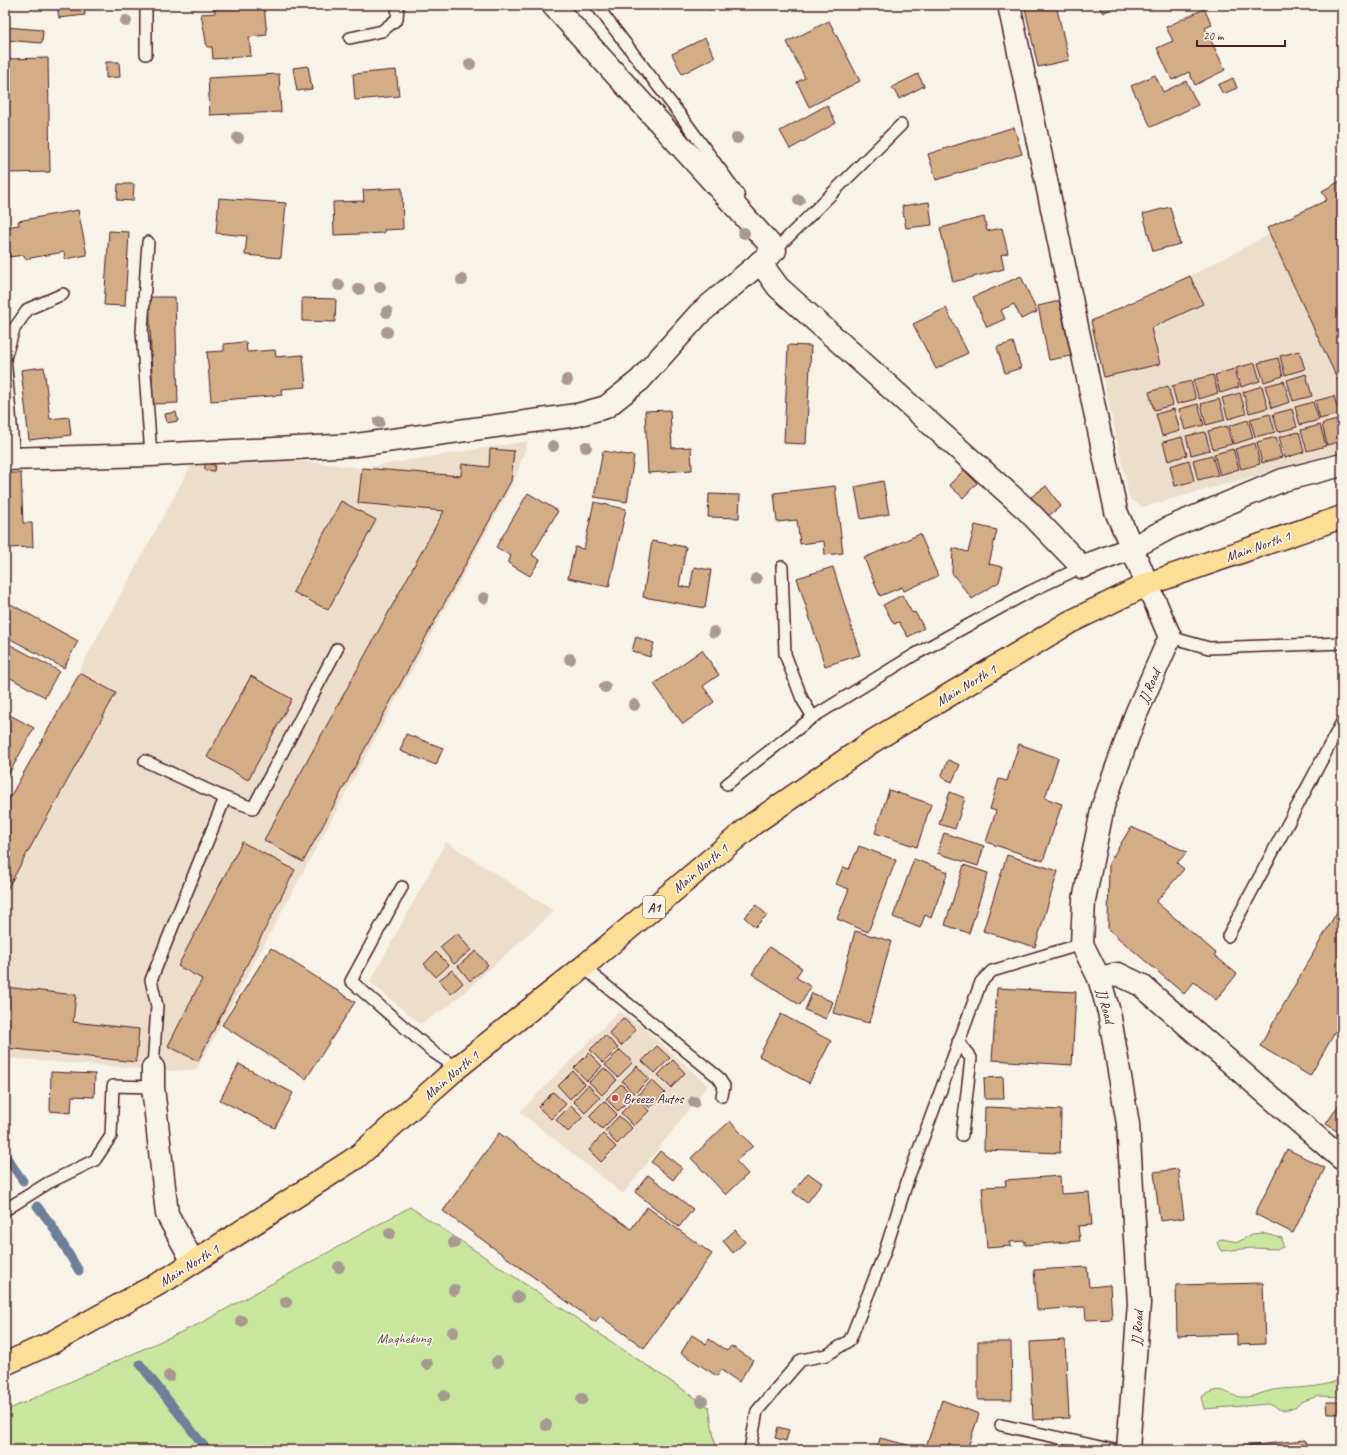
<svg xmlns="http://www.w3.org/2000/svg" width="1347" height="1455" viewBox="0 0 1347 1455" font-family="Caveat,sans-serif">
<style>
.built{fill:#ecdecb}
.green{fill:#c9e69e;stroke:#8a8264}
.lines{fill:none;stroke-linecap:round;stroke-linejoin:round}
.stream{stroke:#6c8099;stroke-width:9}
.building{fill:#d4ad86;stroke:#4a1f2b}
.lane-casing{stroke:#4a1f2b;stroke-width:14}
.street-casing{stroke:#4a1f2b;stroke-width:25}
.primary-casing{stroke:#4a1f2b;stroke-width:25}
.lane{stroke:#f7f3e8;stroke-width:11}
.street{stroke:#f7f3e8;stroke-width:22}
.primary{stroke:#fdde96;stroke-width:22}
.tree{fill:#a99a90}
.poi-dot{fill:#d1495b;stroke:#f7f3e8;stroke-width:1.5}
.labels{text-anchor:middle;stroke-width:3.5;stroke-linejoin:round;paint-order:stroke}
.shield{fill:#f7f3e8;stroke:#7e5f64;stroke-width:1}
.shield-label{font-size:13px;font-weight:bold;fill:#4a1f2b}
.street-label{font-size:14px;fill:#4a1f2b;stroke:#f7f3e8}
.poi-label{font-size:14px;fill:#4a1f2b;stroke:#f7f3e8;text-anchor:start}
.park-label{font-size:14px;fill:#6a5148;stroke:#f7f3e8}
</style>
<rect width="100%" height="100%" fill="#f7f3e8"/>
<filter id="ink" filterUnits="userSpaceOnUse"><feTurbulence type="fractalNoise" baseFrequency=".025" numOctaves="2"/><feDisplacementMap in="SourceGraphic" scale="8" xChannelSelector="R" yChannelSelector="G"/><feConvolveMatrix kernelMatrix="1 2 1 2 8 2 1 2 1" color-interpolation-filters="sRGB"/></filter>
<g filter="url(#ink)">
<g class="built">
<polygon points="1270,234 1342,389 1342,452 1143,507 1130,500 1091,322 1190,276"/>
<polygon points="528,441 515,479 197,1069 174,1071 144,1069 5,1058 5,806 193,462 286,459 362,468"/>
<polygon points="446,842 554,911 449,1006 420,1024 370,982"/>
<polygon points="619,1011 645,1029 708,1085 623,1194 520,1112"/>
</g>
<g class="green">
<polygon points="410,1207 709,1407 716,1450 5,1450 5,1411 199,1324"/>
<polygon points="1261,1233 1282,1238 1283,1247 1278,1249 1253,1248 1221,1251 1217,1243 1221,1239 1238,1242 1252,1234"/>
<path d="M1336,1381H1342V1397L1318,1396L1301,1402L1295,1408L1281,1410L1269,1404L1204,1409L1201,1397C1227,1381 1225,1399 1247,1397C1255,1396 1264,1392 1273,1390C1294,1387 1317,1389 1336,1381Z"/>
</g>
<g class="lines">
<g class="stream">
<polyline points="5,1155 23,1181"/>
<polyline points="37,1206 51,1224 79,1271"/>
<polyline points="140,1364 207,1450"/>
</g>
</g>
<g class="building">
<polygon points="57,5 84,5 85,15 59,18"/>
<polygon points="215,5 264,5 267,35 249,37 251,56 213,59 212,47 207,47 201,14 215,13"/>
<polygon points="273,5 307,5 274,7"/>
<polygon points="707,5 718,5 709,10"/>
<polygon points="1037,5 1056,5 1069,60 1038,67 1025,8"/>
<polygon points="1098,5 1118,5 1103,13"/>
<polygon points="1204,9 1212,25 1205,28 1225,70 1195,85 1189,72 1172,80 1157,48 1173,41 1166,27"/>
<polygon points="829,21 860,81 809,107 797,82 805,78 787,42"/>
<polygon points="5,27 43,30 42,43 5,40"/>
<polygon points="705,38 715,57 682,74 672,54"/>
<polygon points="48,58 50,172 9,173 7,59"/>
<polygon points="106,62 119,62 120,77 106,78"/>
<polygon points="308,66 312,89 297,91 293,68"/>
<polygon points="396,70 399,96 355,100 353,74"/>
<polygon points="279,74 281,112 210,115 208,78"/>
<polygon points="918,74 924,86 899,99 892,87"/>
<polygon points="1155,75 1163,92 1186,81 1198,105 1151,127 1131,86"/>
<polygon points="1233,78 1237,88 1223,94 1218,85"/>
<polygon points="827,105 836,123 790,149 780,131"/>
<polygon points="1014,127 1022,154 936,180 928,154"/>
<polygon points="1342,180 1342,389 1267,228 1327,200 1322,191"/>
<polygon points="118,184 134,184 133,201 117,200"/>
<polygon points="402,188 403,229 384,230 384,233 334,235 333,202 364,201 363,190"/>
<polygon points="219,198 286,203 281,258 245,255 247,236 216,233"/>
<polygon points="929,202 932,225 906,228 902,206"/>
<polygon points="1170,207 1180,244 1153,251 1143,214"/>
<polygon points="78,210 87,255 65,259 64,252 25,259 24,255 9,257 5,227 19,225 18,221"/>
<polygon points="984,217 987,231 1002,228 1008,253 1001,255 1004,269 953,282 940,228"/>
<polygon points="109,231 129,232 125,306 104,305"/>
<polygon points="1021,276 1037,312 1021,319 1014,304 1001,310 1005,319 987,327 973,297"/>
<polygon points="1190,276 1203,304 1151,328 1160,364 1104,377 1091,321"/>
<polygon points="149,297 175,297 178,403 153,404"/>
<polygon points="302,298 336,299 335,322 302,321"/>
<polygon points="1059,301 1071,356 1049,360 1038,306"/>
<polygon points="946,308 968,353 936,369 913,324"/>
<polygon points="246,342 247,352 275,350 276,357 303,355 306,387 281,389 282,395 211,401 207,352 224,351 224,344"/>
<polygon points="1013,342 1021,368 1005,373 997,347"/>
<polygon points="788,345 811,346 806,444 784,443"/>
<polygon points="1299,351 1305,369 1285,375 1280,356"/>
<polygon points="1278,358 1283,376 1264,382 1258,363"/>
<polygon points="1255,363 1260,381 1241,387 1236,368"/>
<polygon points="44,367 50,419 69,417 71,435 29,440 21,370"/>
<polygon points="1234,369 1239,387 1220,393 1215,375"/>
<polygon points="1306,374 1312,396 1293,401 1287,380"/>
<polygon points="1213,375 1218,393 1199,399 1193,380"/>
<polygon points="1191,381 1196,399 1177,404 1172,386"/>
<polygon points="1284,381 1290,402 1272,408 1265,386"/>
<polygon points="1168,386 1173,405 1154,410 1149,392"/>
<polygon points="1262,386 1268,408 1249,413 1243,392"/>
<polygon points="1240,393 1246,414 1228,419 1222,398"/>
<polygon points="1334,396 1339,414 1320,419 1315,401"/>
<polygon points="1219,399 1225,420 1206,425 1201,404"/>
<polygon points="1313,402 1319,420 1300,425 1295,407"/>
<polygon points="1198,404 1204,425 1185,430 1179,409"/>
<polygon points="1174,409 1180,431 1162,436 1156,414"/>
<polygon points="1292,409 1297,427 1278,432 1273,414"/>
<polygon points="670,410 672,448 691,447 692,470 648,473 645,411"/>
<polygon points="176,412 178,421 167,423 165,414"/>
<polygon points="1270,414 1275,432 1255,437 1250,419"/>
<polygon points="1341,419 1342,441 1327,445 1322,424"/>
<polygon points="1248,420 1253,438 1234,444 1229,426"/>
<polygon points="1320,425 1326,446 1307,451 1301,430"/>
<polygon points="1227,426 1232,444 1213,449 1208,431"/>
<polygon points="1205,432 1210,450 1191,455 1186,436"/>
<polygon points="1299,432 1304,452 1285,458 1279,437"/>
<polygon points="1182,437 1187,455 1168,461 1163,442"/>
<polygon points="1276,437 1282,457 1262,463 1257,442"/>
<polygon points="1255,443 1260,464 1241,469 1235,449"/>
<polygon points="490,449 514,451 511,481 303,862 264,840 444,511 358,503 362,468 461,476 462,464 489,467"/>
<polygon points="1233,449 1239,469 1220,475 1214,454"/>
<polygon points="603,451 634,456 627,502 594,497"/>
<polygon points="1212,455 1218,475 1198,480 1193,460"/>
<polygon points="1189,460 1194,481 1175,486 1170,466"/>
<polygon points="205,463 215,465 214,471 205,470"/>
<polygon points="964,470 977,483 963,498 949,485"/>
<polygon points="5,473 21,473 23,523 32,523 33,547 5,548"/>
<polygon points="883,481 889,514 861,519 855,487"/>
<polygon points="835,486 843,553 825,555 824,541 800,544 797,520 777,522 774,493"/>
<polygon points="1046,486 1061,506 1047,517 1031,497"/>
<polygon points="528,493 558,511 532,555 540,560 530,576 508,563 511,556 496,547"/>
<polygon points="709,494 740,495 739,518 708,517"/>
<polygon points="341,501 376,520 328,610 293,592"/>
<polygon points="594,502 626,509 609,587 568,578 575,547 584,549"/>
<polygon points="975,525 997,530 989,564 1003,567 999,582 972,599 952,573 953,548 968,552"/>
<polygon points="920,534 938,576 904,591 902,587 880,596 864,558"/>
<polygon points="652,541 686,547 679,586 690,588 694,567 711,570 705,608 643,597"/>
<polygon points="833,567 860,655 825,666 797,578"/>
<polygon points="902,595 912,613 915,612 924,628 908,637 899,622 894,624 883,605"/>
<polygon points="5,601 78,641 64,668 5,636"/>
<polygon points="636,637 654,643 650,657 632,651"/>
<polygon points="5,642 59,671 45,697 5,675"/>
<polygon points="702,650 719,675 703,686 714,702 683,724 654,684"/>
<polygon points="80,673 116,693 5,893 5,806"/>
<polygon points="251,676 292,699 248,780 207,757"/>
<polygon points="8,714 34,728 5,781 5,719"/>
<polygon points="406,734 443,748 436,765 400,751"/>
<polygon points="1019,744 1058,758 1045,798 1062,804 1043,861 986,842 996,811 990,809 999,779 1007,781"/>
<polygon points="948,760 960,765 952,782 941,777"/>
<polygon points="889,790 931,804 917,847 875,833"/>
<polygon points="950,792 965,798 955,829 939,824"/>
<polygon points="1131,827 1187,852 1177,863 1184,869 1156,902 1216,953 1214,955 1237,974 1216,1000 1194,982 1184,994 1108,929 1109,863"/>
<polygon points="944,833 984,846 978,866 937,853"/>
<polygon points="242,842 295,870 198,1061 168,1046 202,979 178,966"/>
<polygon points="859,846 896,860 868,932 837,919 849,889 836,884 843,867 849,869"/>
<polygon points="1007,855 1058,871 1035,947 983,931"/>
<polygon points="914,859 948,872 931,918 925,915 920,928 893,917"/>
<polygon points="964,865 988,873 969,933 945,925"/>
<polygon points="1342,903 1342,1020 1310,1076 1260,1046"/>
<polygon points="756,905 767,915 755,927 744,917"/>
<polygon points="855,931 891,941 869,1023 833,1013"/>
<polygon points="457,933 471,950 454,964 440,947"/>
<polygon points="769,947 802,968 796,977 811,987 800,1005 752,974"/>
<polygon points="271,948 355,1002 306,1079 222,1025"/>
<polygon points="476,951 488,965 470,981 458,966"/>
<polygon points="436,952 449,965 436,977 424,964"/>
<polygon points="452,970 463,983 451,994 439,980"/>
<polygon points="5,987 76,995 73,1022 139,1029 136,1062 5,1048"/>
<polygon points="997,988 1076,992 1072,1065 992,1060"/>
<polygon points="812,993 833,1002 826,1019 805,1010"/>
<polygon points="781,1014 831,1041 809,1083 759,1056"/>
<polygon points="623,1018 636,1030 621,1046 609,1033"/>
<polygon points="605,1035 618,1048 603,1063 590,1050"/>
<polygon points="657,1046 670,1058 655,1073 642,1061"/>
<polygon points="620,1050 633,1062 618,1077 605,1065"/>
<polygon points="589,1053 602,1066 587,1081 574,1068"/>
<polygon points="673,1060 685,1073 671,1088 658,1075"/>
<polygon points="239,1064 293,1093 275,1128 220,1100"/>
<polygon points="637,1066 649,1079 634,1094 622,1081"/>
<polygon points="604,1068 617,1080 602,1095 589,1082"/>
<polygon points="573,1071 585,1084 570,1099 558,1086"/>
<polygon points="51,1072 95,1074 94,1097 72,1096 71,1113 50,1111"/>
<polygon points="1003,1077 1004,1099 985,1099 984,1078"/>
<polygon points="652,1080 665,1093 650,1108 637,1096"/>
<polygon points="621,1084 633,1096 618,1111 606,1099"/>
<polygon points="588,1085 600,1098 585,1113 573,1101"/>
<polygon points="553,1092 566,1104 551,1119 538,1107"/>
<polygon points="636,1098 649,1111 634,1126 621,1113"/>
<polygon points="1342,1100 1342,1132 1341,1134 1326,1124"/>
<polygon points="604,1101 617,1114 602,1129 589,1116"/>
<polygon points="571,1105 583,1117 568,1132 556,1120"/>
<polygon points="985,1107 1061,1110 1060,1153 984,1150"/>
<polygon points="619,1116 632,1128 617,1144 605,1131"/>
<polygon points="730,1121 753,1146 736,1161 748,1174 726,1195 691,1158"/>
<polygon points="499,1133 631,1229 647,1207 712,1254 644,1348 600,1316 595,1322 443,1211"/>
<polygon points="603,1134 616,1147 601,1162 589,1150"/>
<polygon points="1287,1149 1325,1168 1293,1233 1255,1214"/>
<polygon points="660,1151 682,1168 673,1180 651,1162"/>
<polygon points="1178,1169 1184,1218 1160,1221 1154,1172"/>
<polygon points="808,1173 822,1183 807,1203 793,1192"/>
<polygon points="648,1175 693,1209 679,1227 635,1192"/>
<polygon points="1060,1176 1061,1194 1089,1192 1092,1225 1078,1226 1080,1241 1025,1245 1025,1241 1010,1242 1011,1246 987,1248 982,1187 1006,1186 1005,1180"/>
<polygon points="735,1230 745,1242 733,1253 723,1241"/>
<polygon points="1087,1267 1089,1287 1110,1285 1112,1319 1086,1320 1085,1307 1037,1310 1034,1270"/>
<polygon points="1263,1283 1265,1344 1237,1345 1237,1334 1177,1336 1176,1285"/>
<polygon points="692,1335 706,1344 709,1339 727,1351 731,1346 753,1360 739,1382 721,1370 717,1376 681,1353"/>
<polygon points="1065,1340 1069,1418 1033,1420 1030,1342"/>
<polygon points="978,1342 1011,1342 1012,1400 978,1400"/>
<polygon points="942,1400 979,1414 967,1450 925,1450"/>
<polygon points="1326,1402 1342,1402 1342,1413 1327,1413"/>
<polygon points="778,1427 789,1430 786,1441 775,1438"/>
<polygon points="880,1438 908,1445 907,1450 877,1450"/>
<polygon points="1305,1440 1306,1450 1205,1450"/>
</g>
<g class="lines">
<g class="lane-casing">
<g id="lane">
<polyline points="146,5 146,54"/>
<polyline points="596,5 684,120 738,194 739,201"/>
<polyline points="350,38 382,31 397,19 398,5"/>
<polyline points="148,242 142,331 151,455"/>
<polyline points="775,250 901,125"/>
<polyline points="14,458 5,358 14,329 28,309 63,294"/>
<polyline points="782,567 785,654 802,699 813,717"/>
<polyline points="1170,637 1209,648 1342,643"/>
<polyline points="145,761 225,798 253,808 337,649"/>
<polyline points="727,784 813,717 914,655 1029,592 1082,567"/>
<polyline points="402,887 351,981 433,1052 457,1068"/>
<polyline points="1228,936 1342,722"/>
<polyline points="583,967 718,1077 724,1086 722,1096"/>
<polyline points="958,1042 971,1058 962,1135"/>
<polyline points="153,1068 157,1006 151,980 225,798"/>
<polyline points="5,1210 48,1183 95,1160 111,1136 113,1086 153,1087"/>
<polyline points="1001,1425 1114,1450"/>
<polyline points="750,1450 757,1411 801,1360 827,1355 850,1340 884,1254 909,1176 981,982 992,971 1082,944"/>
</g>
</g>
<g class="street-casing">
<g id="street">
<polyline points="1009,5 1116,511 1170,637 1136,714 1103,806 1084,900 1082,944 1099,978 1109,1012 1128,1124 1139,1303 1128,1450"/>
<polyline points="760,262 778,287 1028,511 1082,567 1132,548 1171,527 1283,480 1342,465"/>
<polyline points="5,459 151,455 356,445 577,415 606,407 640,380 699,314 775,250 553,5"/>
<polyline points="1099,978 1118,974 1141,985 1342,1159"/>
<polyline points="153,1068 153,1087 167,1214 193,1262"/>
</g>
</g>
<g class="primary-casing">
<polyline id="primary" points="5,1364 51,1343 169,1278 357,1157 457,1068 583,967 753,824 873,741 1070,622 1148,584 1342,517"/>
</g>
<use href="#lane" class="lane"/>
<use href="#street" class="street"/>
<use href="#primary" class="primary"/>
</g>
<g class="tree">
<circle cx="126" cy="21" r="6"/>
<circle cx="470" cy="64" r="6"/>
<circle cx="238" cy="138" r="6"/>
<circle cx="737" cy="138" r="6"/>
<circle cx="799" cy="200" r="6"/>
<circle cx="744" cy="233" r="6"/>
<circle cx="462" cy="280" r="6"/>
<circle cx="339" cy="285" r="6"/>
<circle cx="380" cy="287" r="6"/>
<circle cx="359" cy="289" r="6"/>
<circle cx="387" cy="312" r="6"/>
<circle cx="387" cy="332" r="6"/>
<circle cx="567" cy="380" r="6"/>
<circle cx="379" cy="422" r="6"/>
<circle cx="553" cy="446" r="6"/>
<circle cx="586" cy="447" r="6"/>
<circle cx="756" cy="579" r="6"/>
<circle cx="484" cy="598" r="6"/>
<circle cx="714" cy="632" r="6"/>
<circle cx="570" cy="659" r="6"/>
<circle cx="605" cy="687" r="6"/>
<circle cx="634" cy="705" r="6"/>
<circle cx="694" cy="1102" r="6"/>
<circle cx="390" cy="1233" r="6"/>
<circle cx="454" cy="1243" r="6"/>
<circle cx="339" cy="1267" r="6"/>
<circle cx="454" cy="1290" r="6"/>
<circle cx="518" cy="1297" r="6"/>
<circle cx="286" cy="1302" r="6"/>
<circle cx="241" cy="1321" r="6"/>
<circle cx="453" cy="1332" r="6"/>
<circle cx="497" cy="1362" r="6"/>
<circle cx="427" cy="1364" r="6"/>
<circle cx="169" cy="1376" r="6"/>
<circle cx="444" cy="1396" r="6"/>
<circle cx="582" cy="1399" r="6"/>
<circle cx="702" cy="1401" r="6"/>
<circle cx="546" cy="1425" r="6"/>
</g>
</g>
<circle class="poi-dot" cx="615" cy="1098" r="4"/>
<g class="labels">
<rect class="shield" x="643" y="896" width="22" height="22" rx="3"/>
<g class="shield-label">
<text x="654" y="912">A1</text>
</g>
<g class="street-label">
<text transform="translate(1258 546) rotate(-19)" y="5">Main North 1</text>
<text transform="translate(966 685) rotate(-31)" y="5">Main North 1</text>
<text transform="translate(1149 686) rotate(-66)" y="5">JJ Road</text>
<text transform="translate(700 868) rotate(-40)" y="5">Main North 1</text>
<text transform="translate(1106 1006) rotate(76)" y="5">JJ Road</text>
<text transform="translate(451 1075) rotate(-40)" y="5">Main North 1</text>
<text transform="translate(189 1265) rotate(-32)" y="5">Main North 1</text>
<text transform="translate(1137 1328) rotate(-86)" y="5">JJ Road</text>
</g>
<g class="poi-label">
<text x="623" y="1103">Breeze Autos</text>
</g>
<g class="park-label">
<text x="404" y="1343">Maqhekung</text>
</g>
</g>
<rect width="1347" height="1455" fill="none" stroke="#f7f3e8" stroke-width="20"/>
<rect x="10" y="10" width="1327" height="1435" fill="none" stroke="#4a1f2b" stroke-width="1.5" filter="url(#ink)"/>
<path d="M1197 40v6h88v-6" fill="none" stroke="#4a1f2b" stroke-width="2"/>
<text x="1203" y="40" font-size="12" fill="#4a1f2b" stroke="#f7f3e8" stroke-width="3" paint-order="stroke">20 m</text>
</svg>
